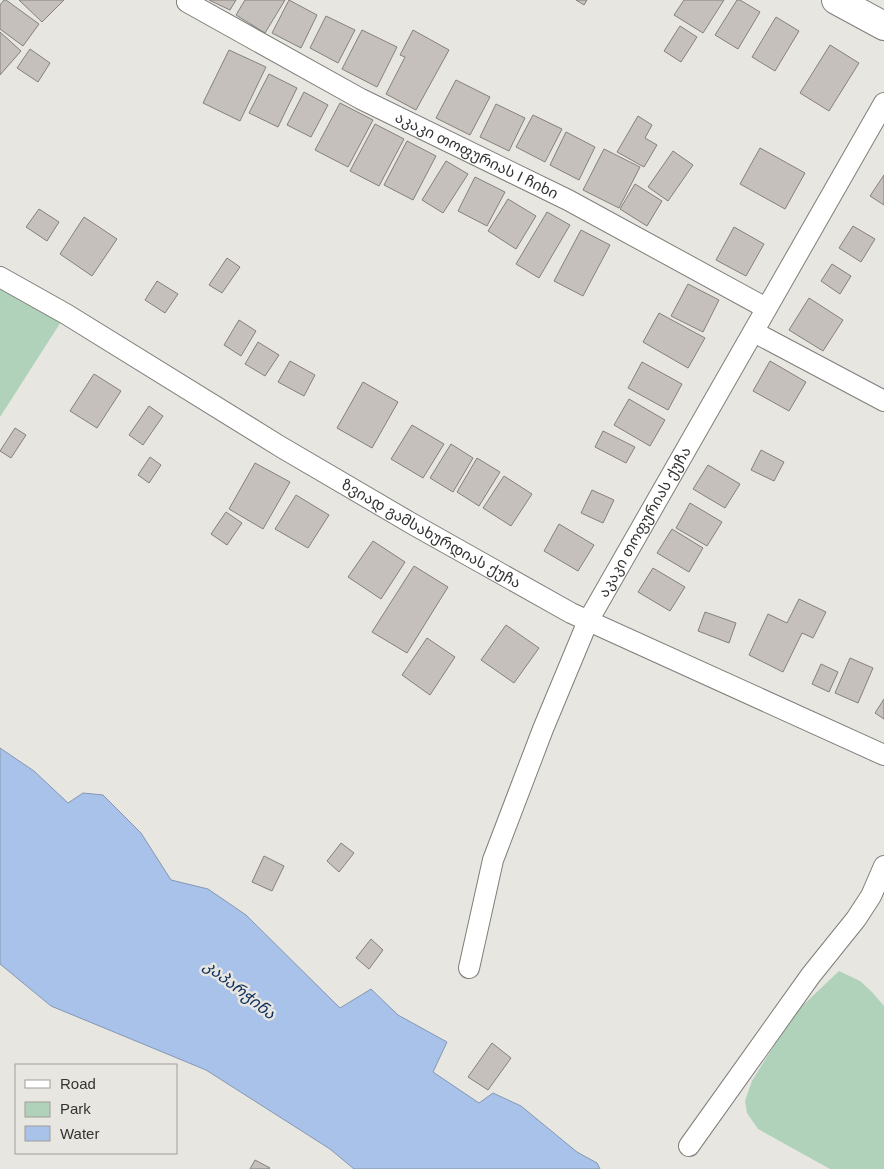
<svg xmlns="http://www.w3.org/2000/svg" width="884" height="1169" viewBox="0 0 884 1169" font-family="Arial,'Noto Sans Georgian',sans-serif">
<style>
.green{fill:#b0d2ba}
.water{fill:#a8c2ea;stroke:#8597b2}
.building{fill:#c5c0bc;stroke:#85807d}
.lines{fill:none;stroke-linecap:round;stroke-linejoin:round}
.minor-casing{stroke:#7f7e79;stroke-width:22}
.highway-casing{stroke:#7f7e79;stroke-width:30}
.minor{stroke:#fff;stroke-width:20}
.highway{stroke:#fff;stroke-width:28}
.labels{text-anchor:middle;stroke-width:5;stroke-linejoin:round;paint-order:stroke}
.street-label{font-size:15px;fill:#333331;stroke:#e7e6e0}
.water-label{font-size:16px;font-style:italic;fill:#0c2c5c;stroke:#e7e6e0}
</style>
<rect width="100%" height="100%" fill="#e7e6e0"/>
<g class="green">
<polygon points="0,277 66,314 0,417"/>
<polygon points="839,971 860,981 872,992 884,1006 884,1169 830,1169 758,1129 747,1113 745,1101 752,1081 778,1039 800,1008"/>
</g>
<polygon class="water" points="0,748 34,771 68,803 83,793 103,795 141,833 171,880 208,889 246,915 340,1008 371,989 398,1015 447,1042 433,1072 479,1103 493,1093 521,1106 577,1152 597,1163 600,1169 354,1169 330,1149 206,1070 51,1006 0,964"/>
<g class="building">
<polygon points="4,0 6,0 39,24 23,46 0,29 0,5"/>
<polygon points="19,0 64,0 42,22"/>
<polygon points="209,0 236,0 230,10"/>
<polygon points="245,0 285,0 265,33 236,15"/>
<polygon points="289,0 317,15 301,48 272,33"/>
<polygon points="576,0 587,0 584,5"/>
<polygon points="684,0 724,0 703,33 674,15"/>
<polygon points="737,0 740,0 760,12 738,49 715,35"/>
<polygon points="326,16 355,30 338,63 310,48"/>
<polygon points="776,17 799,31 775,71 752,57"/>
<polygon points="680,26 697,37 681,62 664,51"/>
<polygon points="362,30 397,47 377,87 342,69"/>
<polygon points="413,30 449,50 416,110 386,94 405,57 400,55"/>
<polygon points="0,32 21,51 0,75"/>
<polygon points="830,45 859,63 829,111 800,93"/>
<polygon points="30,49 50,63 38,82 17,68"/>
<polygon points="229,50 266,67 240,121 203,103"/>
<polygon points="269,74 297,88 278,127 249,113"/>
<polygon points="456,80 490,97 470,135 436,118"/>
<polygon points="304,92 328,105 311,137 287,125"/>
<polygon points="340,103 373,120 348,167 315,150"/>
<polygon points="496,104 525,118 509,151 480,137"/>
<polygon points="533,115 562,129 545,162 516,147"/>
<polygon points="638,116 652,125 645,138 657,145 644,167 617,152"/>
<polygon points="375,124 404,139 379,186 350,171"/>
<polygon points="566,132 595,147 579,180 550,165"/>
<polygon points="407,141 436,156 413,200 384,185"/>
<polygon points="760,148 805,173 785,209 740,184"/>
<polygon points="604,149 640,167 619,208 583,190"/>
<polygon points="673,151 693,165 668,201 648,187"/>
<polygon points="446,161 468,174 443,213 422,200"/>
<polygon points="884,175 884,205 870,196"/>
<polygon points="475,177 505,192 487,226 458,211"/>
<polygon points="635,184 662,201 647,226 620,209"/>
<polygon points="508,199 536,216 516,249 488,231"/>
<polygon points="39,209 59,222 47,241 26,227"/>
<polygon points="547,212 570,225 539,278 516,264"/>
<polygon points="84,217 117,239 92,276 60,254"/>
<polygon points="853,226 875,239 861,262 839,248"/>
<polygon points="734,227 764,244 746,276 716,260"/>
<polygon points="581,230 610,245 583,296 554,281"/>
<polygon points="227,258 240,267 222,293 209,285"/>
<polygon points="832,264 851,276 840,294 821,281"/>
<polygon points="157,281 178,294 165,313 145,300"/>
<polygon points="688,284 719,300 703,332 671,316"/>
<polygon points="809,298 843,320 823,351 789,330"/>
<polygon points="659,313 705,338 688,368 643,342"/>
<polygon points="239,320 256,331 241,356 224,345"/>
<polygon points="258,342 279,355 265,376 245,364"/>
<polygon points="290,361 315,375 304,396 278,382"/>
<polygon points="770,361 806,382 789,411 753,391"/>
<polygon points="642,362 682,384 668,410 628,388"/>
<polygon points="94,374 121,391 97,428 70,411"/>
<polygon points="363,382 398,402 372,448 337,428"/>
<polygon points="629,399 665,420 650,446 614,425"/>
<polygon points="149,406 163,416 143,445 129,435"/>
<polygon points="412,425 444,444 423,478 391,459"/>
<polygon points="15,428 26,435 11,458 0,451"/>
<polygon points="603,431 635,447 626,463 595,447"/>
<polygon points="451,444 473,458 453,492 430,478"/>
<polygon points="761,450 784,462 774,481 751,470"/>
<polygon points="150,457 161,465 149,483 138,475"/>
<polygon points="477,458 500,472 479,506 457,492"/>
<polygon points="255,463 290,482 263,529 229,509"/>
<polygon points="708,465 740,484 725,508 693,489"/>
<polygon points="504,476 532,494 511,526 483,508"/>
<polygon points="592,490 614,500 603,523 581,513"/>
<polygon points="296,495 329,515 308,548 275,529"/>
<polygon points="690,503 722,522 707,546 676,528"/>
<polygon points="226,512 242,523 227,545 211,534"/>
<polygon points="559,524 594,545 578,571 544,551"/>
<polygon points="672,529 703,548 689,572 657,553"/>
<polygon points="373,541 405,562 381,599 348,577"/>
<polygon points="414,566 448,587 407,653 372,632"/>
<polygon points="653,568 685,587 670,611 638,592"/>
<polygon points="799,599 826,612 813,638 802,633 783,672 749,655 768,614 787,623"/>
<polygon points="705,612 736,623 729,643 698,631"/>
<polygon points="506,625 539,648 514,683 481,660"/>
<polygon points="427,638 455,657 430,695 402,675"/>
<polygon points="850,658 873,668 858,703 835,693"/>
<polygon points="821,664 838,672 829,692 812,684"/>
<polygon points="884,699 884,719 875,713"/>
<polygon points="341,843 354,853 339,872 327,861"/>
<polygon points="264,856 284,866 272,891 252,882"/>
<polygon points="371,939 383,950 369,969 356,958"/>
<polygon points="492,1043 511,1058 488,1090 468,1077"/>
<polygon points="255,1160 270,1168 269,1169 250,1169"/>
</g>
<g class="lines">
<g class="minor-casing">
<g id="minor">
<path id="s1" d="M187,2L361,99L568,200L766,308"/>
<path id="s2" d="M0,277L66,314L281,447L416,526L571,613L884,755"/>
<polyline points="754,332 884,401"/>
<path id="s3" d="M469,968L493,860L543,729L588,621L884,103"/>
<polyline points="689,1146 811,975 856,919 871,896 884,866"/>
</g>
</g>
<g class="highway-casing">
<polyline id="highway" points="836,0 884,26"/>
</g>
<use href="#minor" class="minor"/>
<use href="#highway" class="highway"/>
</g>
<g class="labels">
<g class="street-label">
<text dy="5" stroke="none"><textPath href="#s1" startOffset="328">აკაკი თოფურიას I ჩიხი</textPath></text>
<text dy="5" stroke="none"><textPath href="#s3" startOffset="482">აკაკი თოფურიას ქუჩა</textPath></text>
<text dy="5" stroke="none"><textPath href="#s2" startOffset="502">ზვიად გამსახურდიას ქუჩა</textPath></text>
</g>
<g class="water-label">
<text transform="translate(240 989) rotate(38)" y="6">კაპარჭინა</text>
</g>
</g>
<rect x="15" y="1064" width="162" height="90" fill="#e7e6e0" stroke="#9f9e9a"/>
<rect x="25" y="1080" width="25" height="8" fill="#ffffff" stroke="#9f9e9a"/>
<text x="60" y="1089" font-size="15" fill="#333331">Road</text>
<rect x="25" y="1102" width="25" height="15" fill="#b0d2ba" stroke="#9f9e9a"/>
<text x="60" y="1114" font-size="15" fill="#333331">Park</text>
<rect x="25" y="1126" width="25" height="15" fill="#a8c2ea" stroke="#9f9e9a"/>
<text x="60" y="1139" font-size="15" fill="#333331">Water</text>
</svg>
